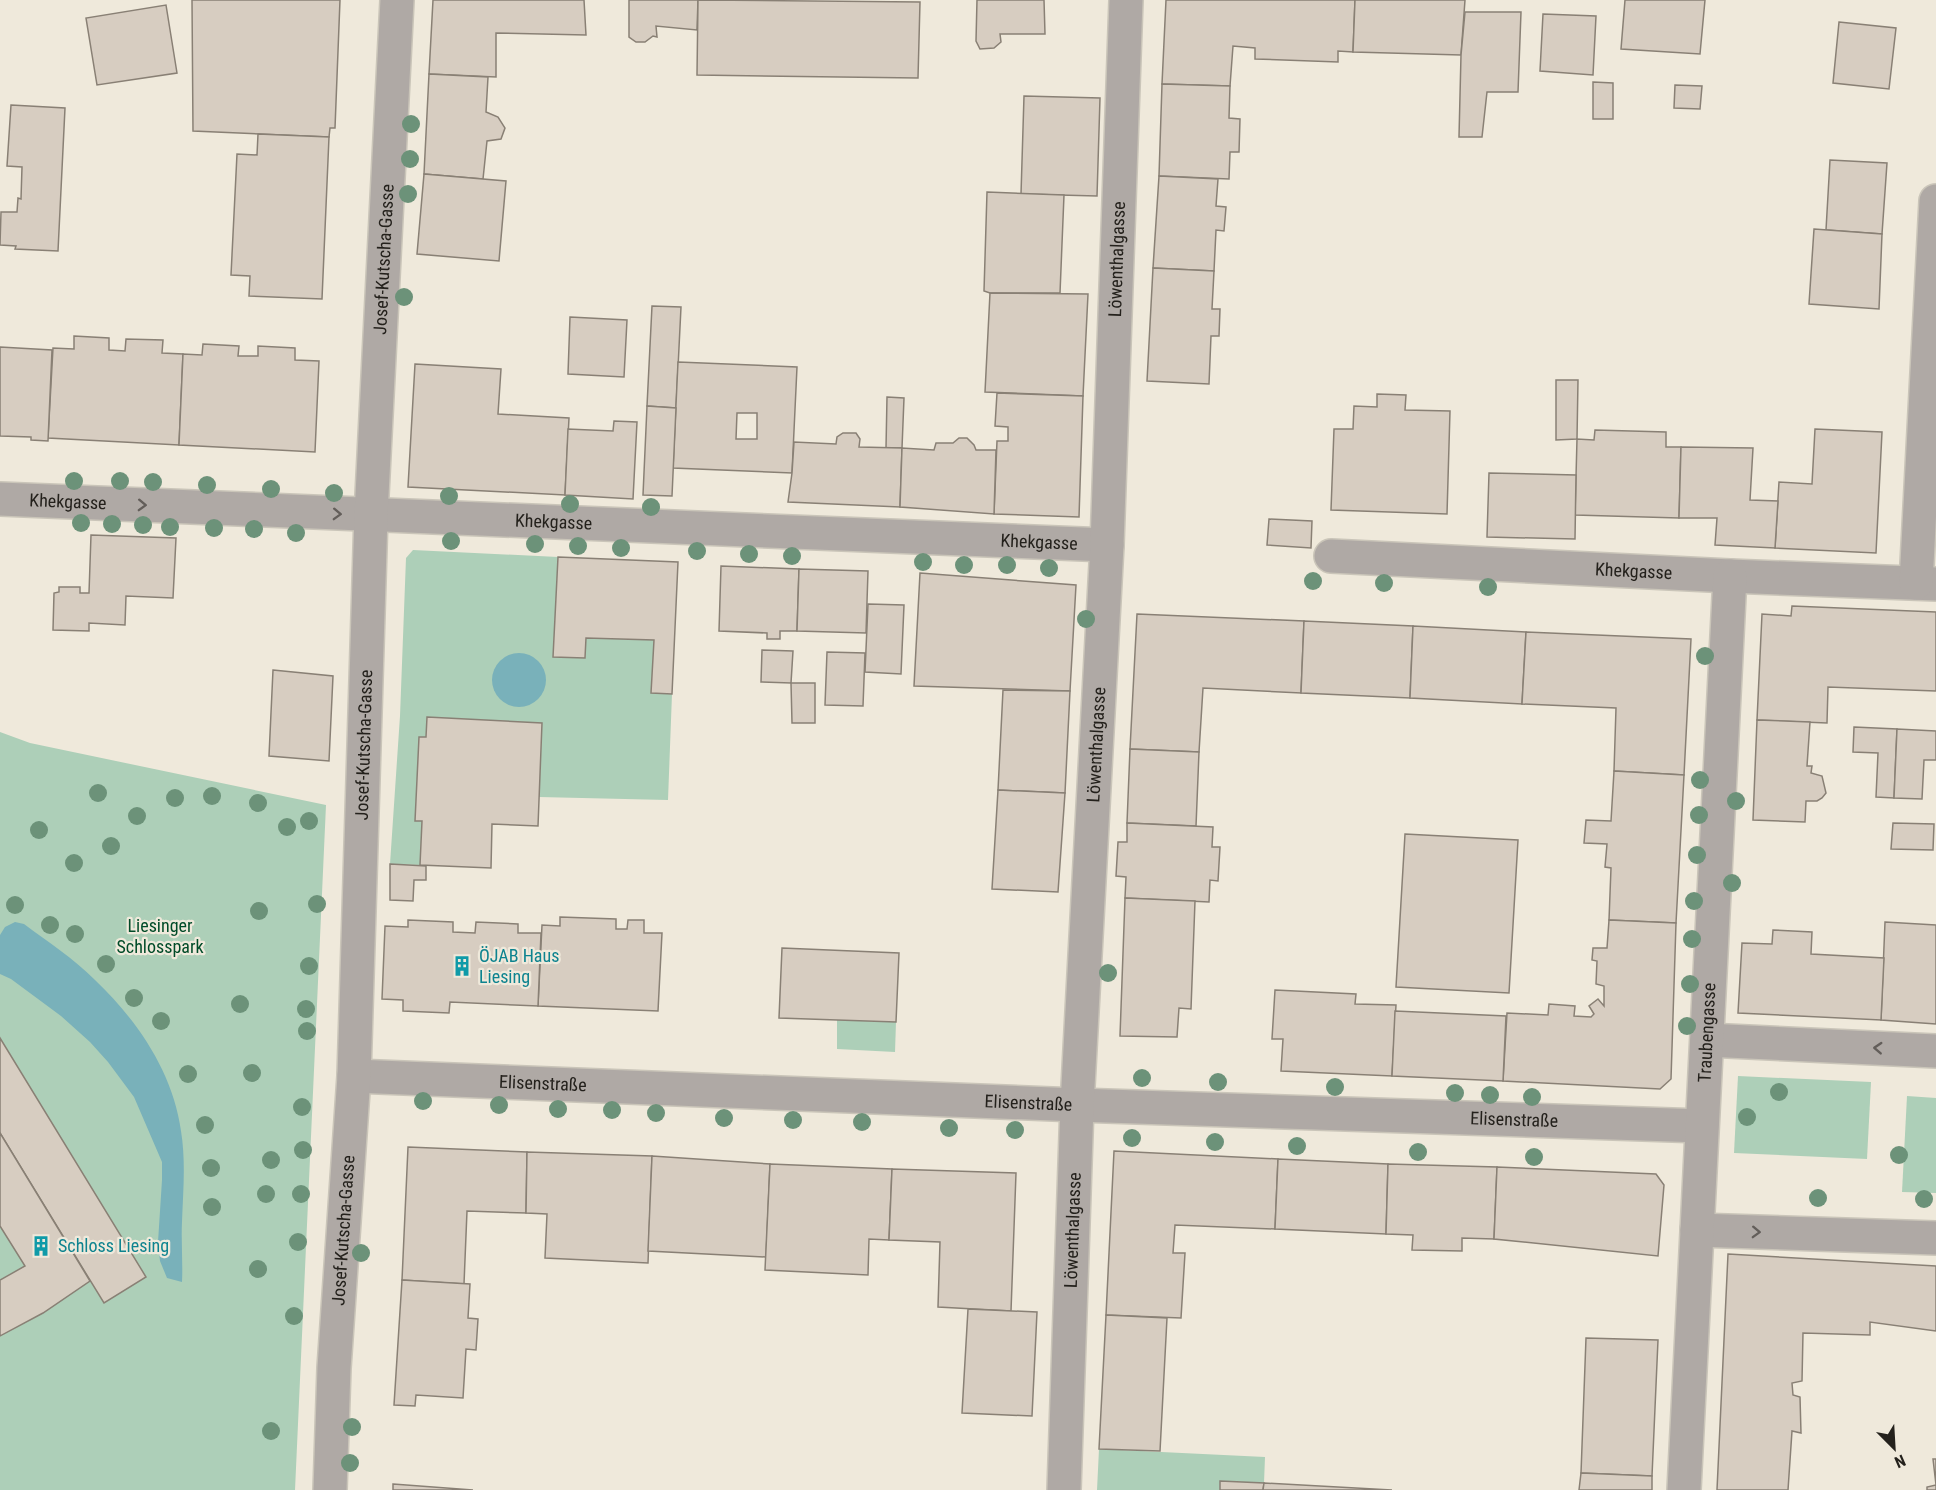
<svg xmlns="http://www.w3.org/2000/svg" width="1936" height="1490" viewBox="0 0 1936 1490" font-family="'Roboto Condensed',sans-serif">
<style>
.green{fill:#adcfb8}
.water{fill:#79b1ba}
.building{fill:#d7cdc1;stroke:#898075;stroke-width:1.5;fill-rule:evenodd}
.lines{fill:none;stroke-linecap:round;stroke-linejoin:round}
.street-casing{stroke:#cac5b9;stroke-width:36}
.street{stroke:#afa9a5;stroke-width:33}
.tree{fill:#6c9279}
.oneway{stroke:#635e5a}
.labels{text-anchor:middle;stroke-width:4.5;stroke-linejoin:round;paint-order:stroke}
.street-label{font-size:18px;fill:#24211c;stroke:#efe9db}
.park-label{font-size:18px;fill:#004b28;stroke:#efe9db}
.culture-label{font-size:18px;fill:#0d838f;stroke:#efe9db;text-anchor:start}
</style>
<rect width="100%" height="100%" fill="#efe9db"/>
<g class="green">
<polygon points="413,550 558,557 553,657 586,638 654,640 651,692 672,694 668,800 539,797 542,723 427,717 426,737 419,737 415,820 422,821 420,865 390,864 400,716 406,558"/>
<polygon points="0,732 30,743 326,805 295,1490 0,1490"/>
<polygon points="837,1020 896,1022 895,1052 837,1049"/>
<polygon points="1738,1076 1871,1082 1867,1159 1734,1153"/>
<polygon points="1907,1096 1936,1098 1936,1193 1902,1192"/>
<polygon points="1099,1449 1265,1457 1264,1483 1221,1481 1220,1490 1097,1490"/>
</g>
<g class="water">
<circle cx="519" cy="680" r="27"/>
<path d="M15,922L24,924C48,942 73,958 95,980C137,1020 173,1072 181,1131C186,1162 183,1192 182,1222C181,1242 183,1262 182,1282L167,1278L160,1261L158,1242L162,1180V1162L134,1097L108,1062L90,1042L61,1016L11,979L0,974V935L5,927Z"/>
</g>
<g class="building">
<polygon points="192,0 340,0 335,128 330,128 329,137 193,131"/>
<polygon points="433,0 584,0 586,35 496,33 496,77 429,74"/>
<polygon points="629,0 698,0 697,30 656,26 657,37 653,36 645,42 636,42 629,37"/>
<polygon points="698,0 920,2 918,78 697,75"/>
<polygon points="977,0 1044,0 1045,34 1000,34 1001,42 994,48 980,49 976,41"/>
<polygon points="1166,0 1355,0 1353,52 1338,51 1338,62 1255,59 1255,48 1233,46 1230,86 1162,84"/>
<polygon points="1355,0 1465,0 1461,55 1353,52"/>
<polygon points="1625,0 1705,0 1700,54 1621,49"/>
<polygon points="166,5 177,73 97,85 86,18"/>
<polygon points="1465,12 1521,12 1518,92 1487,92 1482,137 1459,137 1461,55"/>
<polygon points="1543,14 1596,16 1593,75 1540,71"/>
<polygon points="1839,22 1896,28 1889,89 1833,83"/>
<polygon points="429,74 488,77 486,112 498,117 505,128 501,139 487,141 483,179 424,174"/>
<polygon points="1593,82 1613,83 1613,119 1593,119"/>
<polygon points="1162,84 1230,86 1229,118 1240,119 1239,152 1230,152 1229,179 1159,176"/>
<polygon points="1675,85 1702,86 1700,109 1674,108"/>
<polygon points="1024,96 1100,98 1097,196 1021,194"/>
<polygon points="11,105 65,108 58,251 15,249 16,246 0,245 1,212 17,212 18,198 21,199 22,167 7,166"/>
<polygon points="258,134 329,137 322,299 249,296 250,276 231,275 237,154 257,155"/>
<polygon points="1830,160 1887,163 1882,234 1826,230"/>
<polygon points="424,174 506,181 499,261 417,254"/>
<polygon points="1159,176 1218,179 1216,206 1226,207 1224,231 1216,230 1214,271 1153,268"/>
<polygon points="987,192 1064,195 1060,293 990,293 984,291"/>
<polygon points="1814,229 1882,234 1879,309 1809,304"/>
<polygon points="1153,268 1214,271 1212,309 1220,309 1219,336 1211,336 1209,384 1147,381"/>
<polygon points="990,293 1088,294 1083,396 985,392"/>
<polygon points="652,306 681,307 676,408 647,406"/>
<polygon points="570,317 627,320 624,377 568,374"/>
<polygon points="74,336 109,338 109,350 125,351 126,339 163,340 162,353 183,354 179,445 48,438 53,348 74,349"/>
<polygon points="203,344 239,346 238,356 258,356 258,346 295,348 295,360 319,361 315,452 179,445 183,354 202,355"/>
<polygon points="0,347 52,350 48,441 31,440 31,437 0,436"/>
<path d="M678,362L797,367L792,473L673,468ZM737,413H757V439H736Z"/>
<polygon points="415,364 501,369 498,414 569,418 565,495 408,487"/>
<polygon points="1556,380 1578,380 1577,439 1556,440"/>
<polygon points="997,393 1083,396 1079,517 994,514 997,441 1008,441 1008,427 995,426"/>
<polygon points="1377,394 1406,395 1405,410 1450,411 1447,514 1331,510 1334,429 1353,429 1354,406 1377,407"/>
<polygon points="887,397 904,398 902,448 886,448"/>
<polygon points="647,406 676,408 672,496 643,495"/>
<polygon points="614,421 637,422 633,499 565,495 568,429 613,431"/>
<polygon points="1815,429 1882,432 1876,553 1775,548 1779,482 1812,484"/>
<polygon points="1595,430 1666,432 1666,447 1681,447 1679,518 1575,515 1577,439 1594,440"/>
<polygon points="843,433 856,433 860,439 859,447 902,448 900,507 788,502 792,473 794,442 836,444 837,437"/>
<polygon points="959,438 967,438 974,445 976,450 996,450 994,514 900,507 902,448 934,450 936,443 953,443"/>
<polygon points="1681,447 1753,448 1750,500 1778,501 1775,548 1715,545 1717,518 1679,518"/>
<polygon points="1489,473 1576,475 1575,539 1487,537"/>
<polygon points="1269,519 1312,521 1311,548 1267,545"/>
<polygon points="91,535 176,538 173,598 126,596 125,625 89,623 89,631 53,630 54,593 59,592 59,587 80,587 80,593 89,593"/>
<polygon points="558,557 678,562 672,694 651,693 654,640 586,638 585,658 553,657"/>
<polygon points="721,566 799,569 797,631 780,631 780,639 767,639 767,633 719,631"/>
<polygon points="799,569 868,571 866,633 797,631"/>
<polygon points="920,573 1076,585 1070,691 914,686"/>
<polygon points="868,604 904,605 901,674 865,672"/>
<polygon points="1792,606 1936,612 1936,691 1828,687 1827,723 1757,720 1762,614 1791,616"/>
<polygon points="1137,614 1304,621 1301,693 1203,688 1199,752 1130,749"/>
<polygon points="1304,621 1413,626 1410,698 1301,693"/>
<polygon points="1413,626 1526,632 1522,704 1410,698"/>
<polygon points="1526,632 1691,639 1684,775 1614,771 1616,708 1522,704"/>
<polygon points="762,650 793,651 791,683 761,682"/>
<polygon points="827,652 865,653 863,706 825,705"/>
<polygon points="273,670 333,676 329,761 269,756"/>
<polygon points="791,683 815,683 815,723 792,723"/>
<polygon points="1003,690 1070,691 1065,793 998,790"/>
<polygon points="427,717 542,723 538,826 492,824 491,868 420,865 422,821 415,821 419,737 426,737"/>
<polygon points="1757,720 1810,722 1807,766 1812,766 1811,773 1822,776 1826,793 1822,798 1817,801 1806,801 1805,822 1753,820"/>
<polygon points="1854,727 1897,729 1894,798 1876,797 1878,753 1853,752"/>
<polygon points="1897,729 1936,731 1936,760 1924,760 1922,799 1894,798"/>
<polygon points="1130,749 1199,752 1196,826 1127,823"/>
<polygon points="1614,771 1684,775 1676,923 1609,920 1611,868 1605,867 1607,844 1584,843 1586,820 1611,821"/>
<polygon points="998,790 1065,793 1058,892 992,889"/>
<polygon points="1127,823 1213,827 1212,847 1220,847 1218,881 1210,880 1209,902 1125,898 1126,877 1116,876 1118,842 1127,842"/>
<polygon points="1893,823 1934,824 1933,850 1891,849"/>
<polygon points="1405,834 1518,840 1509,993 1396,987"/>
<polygon points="390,864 426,866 426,880 414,880 413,901 390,900"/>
<polygon points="1125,898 1195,901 1191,1009 1179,1008 1177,1037 1120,1036"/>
<polygon points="560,917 616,919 616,929 627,929 628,920 644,920 644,933 662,933 658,1011 538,1006 542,925 560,926"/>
<polygon points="408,920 453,922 453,932 475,933 476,922 518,924 518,933 541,933 538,1006 450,1002 449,1013 403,1011 403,1000 382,999 385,926 408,927"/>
<polygon points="1609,920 1676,923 1671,1079 1660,1089 1503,1081 1507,1013 1548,1015 1549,1004 1575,1006 1574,1016 1591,1017 1594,1014 1589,1006 1598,999 1604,1006 1604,986 1596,984 1597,961 1592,960 1593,948 1607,948"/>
<polygon points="1885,922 1936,925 1936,1024 1881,1020"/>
<polygon points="1773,930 1812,932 1811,954 1884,958 1881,1020 1738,1013 1742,943 1772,944"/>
<polygon points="782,948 899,953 896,1022 779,1018"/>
<polygon points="1275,990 1356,994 1355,1004 1396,1005 1392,1076 1281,1071 1283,1039 1272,1039"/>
<polygon points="1395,1011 1506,1016 1503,1081 1392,1076"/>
<polygon points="0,1038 146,1277 104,1303 0,1133"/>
<polygon points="0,1133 90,1281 43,1313 0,1336 0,1280 25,1266 0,1226"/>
<polygon points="408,1147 527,1152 526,1213 467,1211 464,1284 402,1280"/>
<polygon points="1114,1151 1278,1159 1275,1229 1175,1225 1173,1253 1185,1253 1181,1318 1106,1315"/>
<polygon points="527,1152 652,1156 648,1263 545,1258 547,1214 526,1213"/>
<polygon points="652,1156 770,1164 766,1257 648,1251"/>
<polygon points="1278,1159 1388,1164 1386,1234 1275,1229"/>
<polygon points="770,1164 892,1169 889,1240 869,1239 868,1275 765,1270"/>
<polygon points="1388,1164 1497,1167 1494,1239 1462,1238 1462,1251 1412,1250 1413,1235 1386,1234"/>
<polygon points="1497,1167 1656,1174 1664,1185 1658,1256 1494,1239"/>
<polygon points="892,1169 1016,1173 1011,1311 938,1307 940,1242 889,1240"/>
<polygon points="1728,1254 1936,1266 1936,1331 1870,1322 1870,1335 1803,1333 1802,1381 1792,1383 1793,1395 1800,1397 1801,1433 1792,1431 1788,1490 1717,1490"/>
<polygon points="402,1280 470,1284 468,1318 478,1319 476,1350 466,1349 463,1398 416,1395 415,1406 394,1405"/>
<polygon points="968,1309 1037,1312 1032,1416 962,1413"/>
<polygon points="1106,1315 1167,1318 1160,1451 1099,1449"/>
<polygon points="1586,1338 1658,1340 1652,1476 1581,1473"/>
<polygon points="1933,1459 1936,1459 1936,1490 1927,1490 1927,1487 1936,1485"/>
<polygon points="1581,1473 1652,1476 1652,1490 1579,1490"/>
<polygon points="1220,1481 1264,1483 1263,1490 1220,1490"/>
<polygon points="1264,1483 1392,1490 1263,1490"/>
<polygon points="393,1484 473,1490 393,1490"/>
</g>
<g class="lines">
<g class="street-casing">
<g id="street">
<path id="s1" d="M0,499L1107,545"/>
<path id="s2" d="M1331,556L1730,576L1936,584"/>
<polyline points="1916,583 1936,201"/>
<polyline points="1707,1040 1936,1051"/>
<path id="s3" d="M354,1076L1077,1105L1702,1126"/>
<polyline points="1697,1230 1936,1238"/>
<path id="s4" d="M330,1490L334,1368L354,1076L371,515L397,0"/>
<path id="s5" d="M1064,1490L1077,1105L1107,545L1126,0"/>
<path id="s6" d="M1684,1490L1730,576"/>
</g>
</g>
<use href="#street" class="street"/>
</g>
<g class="tree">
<circle cx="411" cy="124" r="9"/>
<circle cx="410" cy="159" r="9"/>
<circle cx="408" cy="194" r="9"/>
<circle cx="404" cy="297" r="9"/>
<circle cx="74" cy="481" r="9"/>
<circle cx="120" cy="481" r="9"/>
<circle cx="153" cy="482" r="9"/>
<circle cx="207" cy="485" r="9"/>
<circle cx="271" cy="489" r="9"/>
<circle cx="334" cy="493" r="9"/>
<circle cx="449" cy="496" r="9"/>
<circle cx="570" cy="504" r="9"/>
<circle cx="651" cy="507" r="9"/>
<circle cx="81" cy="523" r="9"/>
<circle cx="112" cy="524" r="9"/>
<circle cx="143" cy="525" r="9"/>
<circle cx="170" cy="527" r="9"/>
<circle cx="214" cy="528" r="9"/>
<circle cx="254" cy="529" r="9"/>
<circle cx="296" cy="533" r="9"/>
<circle cx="451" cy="541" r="9"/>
<circle cx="535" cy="544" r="9"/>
<circle cx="578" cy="546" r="9"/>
<circle cx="621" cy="548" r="9"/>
<circle cx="697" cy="551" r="9"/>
<circle cx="749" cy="554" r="9"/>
<circle cx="792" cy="556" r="9"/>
<circle cx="923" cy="562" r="9"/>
<circle cx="964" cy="565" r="9"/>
<circle cx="1007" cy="565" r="9"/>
<circle cx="1049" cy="568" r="9"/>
<circle cx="1313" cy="581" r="9"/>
<circle cx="1384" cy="583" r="9"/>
<circle cx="1488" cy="587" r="9"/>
<circle cx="1086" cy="619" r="9"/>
<circle cx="1705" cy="656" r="9"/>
<circle cx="1700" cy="780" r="9"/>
<circle cx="98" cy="793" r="9"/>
<circle cx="212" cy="796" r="9"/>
<circle cx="175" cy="798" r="9"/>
<circle cx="1736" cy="801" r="9"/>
<circle cx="258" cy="803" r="9"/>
<circle cx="1699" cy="815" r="9"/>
<circle cx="137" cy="816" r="9"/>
<circle cx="309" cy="821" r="9"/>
<circle cx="287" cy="827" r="9"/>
<circle cx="39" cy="830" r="9"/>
<circle cx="111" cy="846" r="9"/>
<circle cx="1697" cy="855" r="9"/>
<circle cx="74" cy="863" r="9"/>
<circle cx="1732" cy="883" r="9"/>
<circle cx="1694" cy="901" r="9"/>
<circle cx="317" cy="904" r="9"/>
<circle cx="15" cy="905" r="9"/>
<circle cx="259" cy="911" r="9"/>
<circle cx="50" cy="925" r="9"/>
<circle cx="75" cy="934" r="9"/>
<circle cx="1692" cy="939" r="9"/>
<circle cx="106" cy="964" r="9"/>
<circle cx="309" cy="966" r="9"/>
<circle cx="1108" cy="973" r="9"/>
<circle cx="1690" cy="984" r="9"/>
<circle cx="134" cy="998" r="9"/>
<circle cx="240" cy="1004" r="9"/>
<circle cx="306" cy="1009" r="9"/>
<circle cx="161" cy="1021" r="9"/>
<circle cx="1687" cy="1026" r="9"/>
<circle cx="307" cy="1031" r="9"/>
<circle cx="252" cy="1073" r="9"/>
<circle cx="188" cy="1074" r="9"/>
<circle cx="1142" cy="1078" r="9"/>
<circle cx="1218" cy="1082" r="9"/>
<circle cx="1335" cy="1087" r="9"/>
<circle cx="1779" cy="1092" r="9"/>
<circle cx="1455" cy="1093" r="9"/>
<circle cx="1490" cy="1095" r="9"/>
<circle cx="1532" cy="1097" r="9"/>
<circle cx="423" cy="1101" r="9"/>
<circle cx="499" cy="1105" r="9"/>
<circle cx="302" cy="1107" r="9"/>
<circle cx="558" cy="1109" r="9"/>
<circle cx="612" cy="1110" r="9"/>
<circle cx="656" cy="1113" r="9"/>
<circle cx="1747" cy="1117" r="9"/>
<circle cx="724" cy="1118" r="9"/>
<circle cx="793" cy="1120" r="9"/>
<circle cx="862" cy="1122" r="9"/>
<circle cx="205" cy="1125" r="9"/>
<circle cx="949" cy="1128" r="9"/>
<circle cx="1015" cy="1130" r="9"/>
<circle cx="1132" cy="1138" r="9"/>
<circle cx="1215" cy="1142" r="9"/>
<circle cx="1297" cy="1146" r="9"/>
<circle cx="303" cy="1150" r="9"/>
<circle cx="1418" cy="1152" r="9"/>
<circle cx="1899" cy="1155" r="9"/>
<circle cx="1534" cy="1157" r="9"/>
<circle cx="271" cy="1160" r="9"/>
<circle cx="211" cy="1168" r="9"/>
<circle cx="266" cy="1194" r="9"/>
<circle cx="301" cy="1194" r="9"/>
<circle cx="1818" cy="1198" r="9"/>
<circle cx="1924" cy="1199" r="9"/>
<circle cx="212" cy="1207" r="9"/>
<circle cx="298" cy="1242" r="9"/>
<circle cx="361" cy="1253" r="9"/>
<circle cx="258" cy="1269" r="9"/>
<circle cx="294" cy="1316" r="9"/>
<circle cx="352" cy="1427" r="9"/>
<circle cx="271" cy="1431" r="9"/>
<circle cx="350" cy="1463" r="9"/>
</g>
<defs><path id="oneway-chevron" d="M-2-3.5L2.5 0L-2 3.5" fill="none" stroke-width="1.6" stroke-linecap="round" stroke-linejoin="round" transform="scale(1.5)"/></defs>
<g class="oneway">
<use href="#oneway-chevron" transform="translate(142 505) rotate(2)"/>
<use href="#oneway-chevron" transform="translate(337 514) rotate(2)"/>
<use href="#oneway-chevron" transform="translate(1878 1048) rotate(-177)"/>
<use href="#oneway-chevron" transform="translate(1756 1232) rotate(2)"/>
</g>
<defs>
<g id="building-bare" transform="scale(1.62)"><path d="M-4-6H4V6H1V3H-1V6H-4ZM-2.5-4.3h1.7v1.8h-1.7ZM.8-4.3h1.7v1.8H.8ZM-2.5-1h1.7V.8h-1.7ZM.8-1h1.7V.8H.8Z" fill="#0f9aa8" stroke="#efe9db" stroke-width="2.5" paint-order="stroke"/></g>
</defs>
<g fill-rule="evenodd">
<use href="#building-bare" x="462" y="966"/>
<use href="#building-bare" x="41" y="1246"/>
</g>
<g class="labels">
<g class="street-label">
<text dy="6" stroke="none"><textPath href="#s4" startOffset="1232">Josef-Kutscha-Gasse</textPath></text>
<text dy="6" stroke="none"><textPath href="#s5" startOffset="1232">Löwenthalgasse</textPath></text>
<text dy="6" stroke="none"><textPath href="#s1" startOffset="68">Khekgasse</textPath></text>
<text dy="6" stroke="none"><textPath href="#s1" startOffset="554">Khekgasse</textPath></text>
<text dy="6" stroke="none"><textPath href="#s1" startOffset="1040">Khekgasse</textPath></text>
<text dy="6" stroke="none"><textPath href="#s2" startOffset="303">Khekgasse</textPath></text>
<text dy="6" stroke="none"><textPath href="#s4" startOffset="746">Josef-Kutscha-Gasse</textPath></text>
<text dy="6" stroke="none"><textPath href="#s5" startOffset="746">Löwenthalgasse</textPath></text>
<text dy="6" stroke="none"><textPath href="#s6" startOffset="458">Traubengasse</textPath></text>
<text dy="6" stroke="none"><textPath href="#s3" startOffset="189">Elisenstraße</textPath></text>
<text dy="6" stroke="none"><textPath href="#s3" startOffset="675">Elisenstraße</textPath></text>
<text dy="6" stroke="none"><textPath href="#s3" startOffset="1161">Elisenstraße</textPath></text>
<text dy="6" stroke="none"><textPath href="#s5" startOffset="260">Löwenthalgasse</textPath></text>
<text dy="6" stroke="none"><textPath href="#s4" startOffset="260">Josef-Kutscha-Gasse</textPath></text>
</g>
<g class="park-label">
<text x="160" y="932">Liesinger<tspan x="160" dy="21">Schlosspark</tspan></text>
</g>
<g class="culture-label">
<text x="479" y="962">ÖJAB Haus<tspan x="479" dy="21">Liesing</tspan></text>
<text x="58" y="1252">Schloss Liesing</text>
</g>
</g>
<g transform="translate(1894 1448) rotate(156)" stroke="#efe9db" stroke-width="4.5" paint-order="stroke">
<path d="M0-4.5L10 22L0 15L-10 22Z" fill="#24211c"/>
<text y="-9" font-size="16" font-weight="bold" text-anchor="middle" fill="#24211c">N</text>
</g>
</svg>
